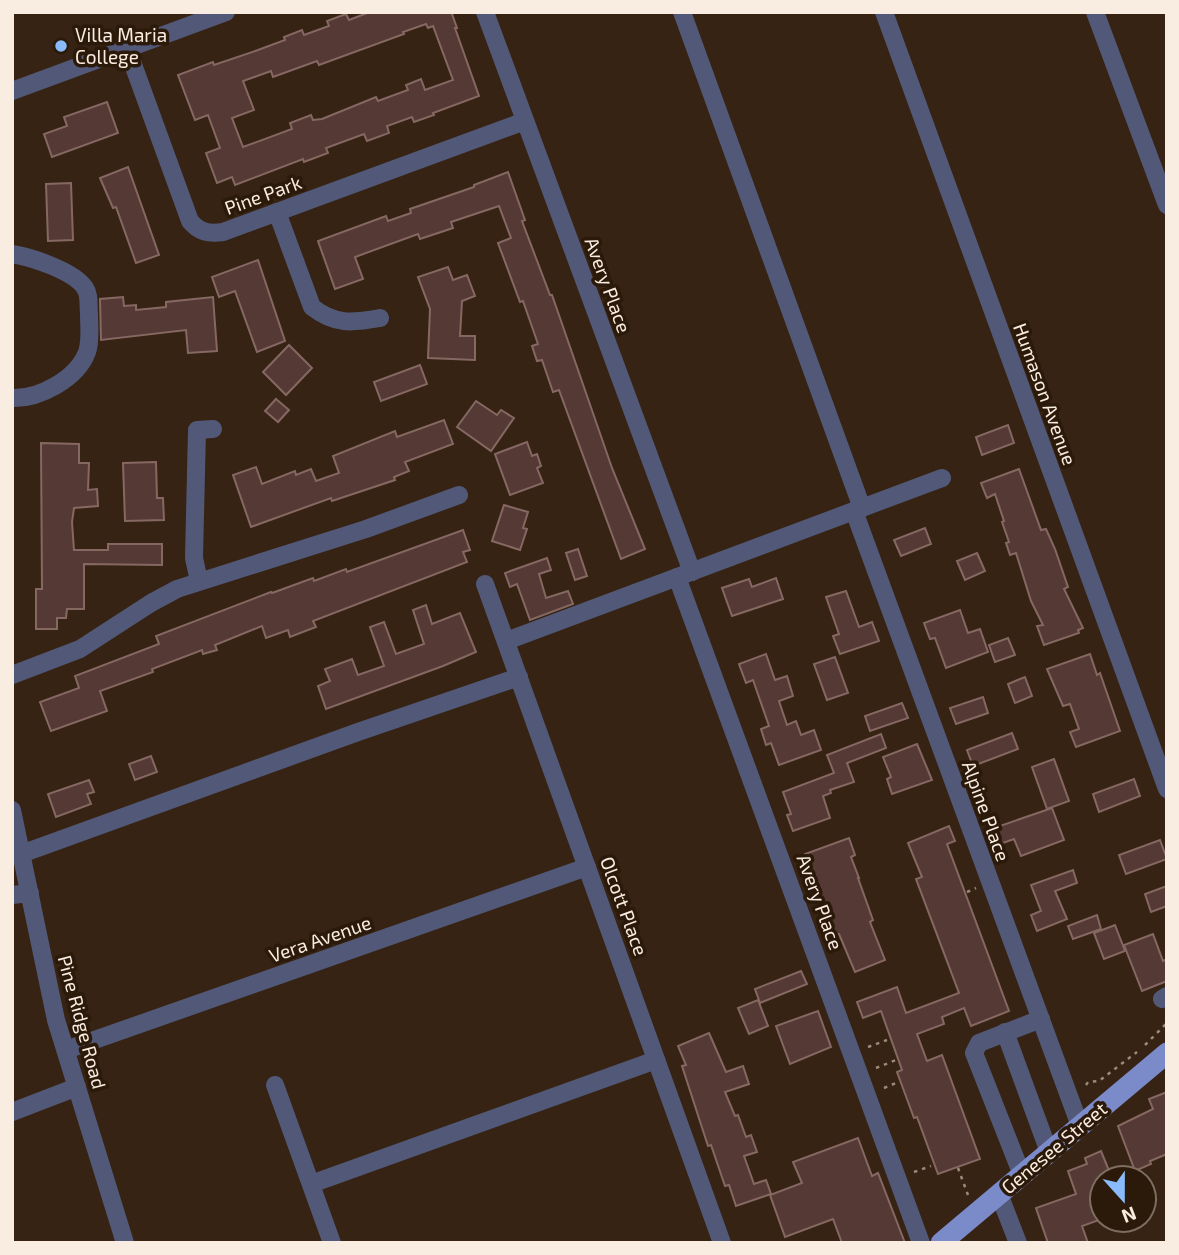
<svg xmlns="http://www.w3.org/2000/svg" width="1179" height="1255" viewBox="0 0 1179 1255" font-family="'Exo 2',sans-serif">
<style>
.building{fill:#543935;stroke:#866863;stroke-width:2;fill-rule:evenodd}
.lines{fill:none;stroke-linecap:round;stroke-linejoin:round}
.path{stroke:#9a8a7c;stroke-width:2.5;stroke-dasharray:3.5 5;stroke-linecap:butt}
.minor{stroke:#525978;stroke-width:18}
.major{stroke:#7b8ac9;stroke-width:21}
.poi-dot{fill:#89bafc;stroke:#2b1a09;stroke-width:2.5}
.labels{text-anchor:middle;stroke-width:7;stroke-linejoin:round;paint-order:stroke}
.poi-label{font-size:19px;fill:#f9ece1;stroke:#2b1a09;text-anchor:start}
.street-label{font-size:19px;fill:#f9ece1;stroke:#2b1a09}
</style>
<rect width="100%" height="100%" fill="#362313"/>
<g class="building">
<path d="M370,12H454L452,14L457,28H455L479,96L433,113L434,115L414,122L412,117L387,126L389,133L367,141L364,134L326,148L328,153L304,162L303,159L235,185L232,177L217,183L206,153L220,148L208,115L195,120L178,75L213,62L214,65L258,50L285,40L284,37L302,30L304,35L329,26L327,21L346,14L349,20ZM426,24L428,28L433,26L453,80L425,90L421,79L406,85L408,90L378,101L376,97L322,119L313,120L311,115L290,123L292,129L243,147L232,118L254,110L243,81L271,71L273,77L317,61L319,65L404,34L403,32Z"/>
<polygon points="107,102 118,133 52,157 44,134 67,126 64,117"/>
<polygon points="128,167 159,255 136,263 116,207 113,208 100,178"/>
<polygon points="508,172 525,220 522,221 550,295 552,295 612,468 645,549 621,559 559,390 553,392 542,360 537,361 532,346 538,344 523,301 520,302 498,243 511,238 499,206 451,222 453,228 420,239 418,234 355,257 363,279 335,289 318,241 386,216 388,221 411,213 410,209 474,187 474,185"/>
<polygon points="71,183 73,240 48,241 46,184"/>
<polygon points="258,260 285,341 257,352 235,291 219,297 212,277"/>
<polygon points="448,267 453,280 467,275 475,296 462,301 460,336 475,336 475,360 428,358 430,309 418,277"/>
<polygon points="123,297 124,306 136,305 136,310 166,307 166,302 213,297 217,351 188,353 186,330 101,340 100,299"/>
<polygon points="289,345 312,368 286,395 263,372"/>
<polygon points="420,365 427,384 381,401 374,382"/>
<polygon points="276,399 289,410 278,422 265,411"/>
<polygon points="476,401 497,415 501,410 514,418 491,451 457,427"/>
<polygon points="444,420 453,444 405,462 409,471 394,477 395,480 332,501 331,498 251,527 233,475 256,467 262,484 295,471 296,475 311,469 316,481 339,473 333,456 395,431 397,437"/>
<polygon points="1008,425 1014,443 982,455 976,437"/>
<polygon points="527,442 532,456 537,454 541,466 537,468 543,483 510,495 495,454"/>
<polygon points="41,443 79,444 79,463 89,463 88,490 97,489 98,506 74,508 72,522 74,550 108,550 108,544 162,544 162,565 84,564 84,609 67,609 66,618 57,618 57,629 36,629 36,589 42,589"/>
<polygon points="156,462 157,498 163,498 164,520 125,521 123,463"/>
<polygon points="1019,469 1041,530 1046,529 1055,549 1068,587 1064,589 1083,628 1078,630 1079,633 1044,645 1037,626 1043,625 1031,601 1016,553 1010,555 1006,543 1009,542 1002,522 1004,521 995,494 987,498 981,483"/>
<polygon points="504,505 528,512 523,528 527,529 520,550 492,541"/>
<polygon points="925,528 931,544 901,556 894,540"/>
<polygon points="463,530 470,550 463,552 467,562 313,621 316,627 290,637 288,630 266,638 262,626 215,645 217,650 203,654 202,650 152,669 153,672 100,691 107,711 51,731 40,702 79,688 75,676 159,644 156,636 271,592 272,593 313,578 314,581 346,569 347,572"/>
<polygon points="578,549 587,576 575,580 566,553"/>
<polygon points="977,553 985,571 965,580 957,561"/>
<polygon points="547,558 551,570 539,574 546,598 568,591 573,604 530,620 517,584 510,587 505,573"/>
<polygon points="776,578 783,599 732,616 722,588 749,579 752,587"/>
<polygon points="846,591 859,627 872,622 879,641 840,654 833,636 839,634 826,597"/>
<polygon points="426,605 432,624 460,613 476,652 443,666 326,709 318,686 330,681 325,669 352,659 358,675 384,666 370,627 384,622 396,654 424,644 413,610"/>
<polygon points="960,610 968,633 980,629 988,652 946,668 935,638 930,639 924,623"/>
<polygon points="1008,638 1015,655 995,662 989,645"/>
<polygon points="766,654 775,680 787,676 793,696 779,701 787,725 796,721 801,735 814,730 821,750 779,765 771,743 766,745 761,729 769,726 753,680 746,683 739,664"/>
<polygon points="1090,654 1097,675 1100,673 1120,731 1076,747 1070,732 1079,729 1070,704 1063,706 1047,669"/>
<polygon points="835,657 848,693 827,700 814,664"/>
<polygon points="1025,677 1032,696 1015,703 1008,684"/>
<polygon points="983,697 988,713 956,724 950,708"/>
<polygon points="902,703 908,718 870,731 865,716"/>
<polygon points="1012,733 1018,749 973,766 967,750"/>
<polygon points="881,734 886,748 847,763 854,782 830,790 831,793 823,796 830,818 793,831 787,815 791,814 783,792 834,773 827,755"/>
<polygon points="917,744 932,780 892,794 887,779 891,777 883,757"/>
<polygon points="151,756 157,772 135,780 129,764"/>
<polygon points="1054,759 1069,801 1047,809 1032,767"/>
<polygon points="1134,779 1140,796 1099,812 1093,794"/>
<polygon points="89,780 94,792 87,794 91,804 56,817 48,794"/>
<polygon points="1052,808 1064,840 1021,856 1014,839 1000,844 994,828"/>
<polygon points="949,826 955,841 947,844 1009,1011 971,1026 964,1008 942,1017 944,1024 917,1034 927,1061 942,1055 980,1159 938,1174 917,1117 914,1118 897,1072 902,1070 881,1011 863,1018 857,1002 897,987 906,1013 959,993 916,879 922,877 908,843"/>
<polygon points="849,838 855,855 851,857 859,878 858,878 873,920 870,922 885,960 855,972 839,934 835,935 805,854"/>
<polygon points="1160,840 1167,859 1126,874 1119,855"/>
<polygon points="1073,870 1077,883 1055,891 1067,919 1037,931 1031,915 1041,911 1031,885"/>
<polygon points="1167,886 1167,906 1151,912 1145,894"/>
<polygon points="1097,915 1101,929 1073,939 1068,926"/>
<polygon points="1115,925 1125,951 1104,959 1094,933"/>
<polygon points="1153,934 1163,961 1167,959 1167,981 1142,991 1124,945"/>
<polygon points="801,971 807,984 760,1003 755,989"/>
<polygon points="758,1000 768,1026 749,1034 738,1008"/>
<polygon points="818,1011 831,1047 790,1064 776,1026"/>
<polygon points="709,1033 726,1072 743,1066 749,1084 725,1092 735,1116 738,1115 746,1137 751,1135 757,1152 744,1156 754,1184 766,1180 771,1194 736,1206 729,1185 725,1186 711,1145 708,1146 682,1066 686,1065 678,1046"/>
<polygon points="1167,1092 1167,1154 1150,1161 1151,1164 1135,1171 1118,1126 1153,1109 1149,1099"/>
<polygon points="858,1138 872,1176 878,1173 905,1243 842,1243 833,1219 785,1237 770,1195 802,1183 793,1162"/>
<polygon points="1101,1151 1112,1178 1102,1178 1102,1203 1097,1205 1102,1219 1082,1226 1088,1243 1048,1243 1036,1208 1076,1194 1068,1171 1087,1164 1085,1158"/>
</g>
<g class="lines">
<g class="path">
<polyline points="967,892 976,888"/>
<polyline points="1145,1045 1167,1023"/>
<polyline points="868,1047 887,1040"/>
<polyline points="876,1068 896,1060"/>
<polyline points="1086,1085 1088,1082 1099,1081 1137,1052"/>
<polyline points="884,1088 896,1083"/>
<polyline points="958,1168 968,1195"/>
<polyline points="914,1172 931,1166"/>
</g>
<g class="minor">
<polyline points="485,12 692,572"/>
<polyline points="682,12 862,508"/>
<polyline points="884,12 1167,789"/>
<polyline points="1095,12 1167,205"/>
<path d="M127,48L190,221C199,232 208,234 223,232L525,121"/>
<polyline points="12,91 226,12"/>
<path d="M277,212L312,307C335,325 352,323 380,318"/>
<path d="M12,254C31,257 74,271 85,288C90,295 88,306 89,314C89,327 91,341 87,352C77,379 39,399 12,398"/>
<polyline points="854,511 1080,1126"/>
<polyline points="677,577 921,1243"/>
<polyline points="199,581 194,558 197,430 213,429"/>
<polyline points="485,584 722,1243"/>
<polyline points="506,641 942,478"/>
<polyline points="12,675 80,649 151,603 177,589 366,529 459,495"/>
<polyline points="12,810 56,1020 125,1243"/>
<polyline points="21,854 358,732 519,677"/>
<polyline points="12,895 30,893"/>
<polyline points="1162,999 1167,996"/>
<polyline points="1005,1032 1049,1152"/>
<polyline points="66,1050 587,867"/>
<polyline points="275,1085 332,1243"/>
<polyline points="12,1112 77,1087"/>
<polyline points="1022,1175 974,1053 979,1043 1041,1019"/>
<polyline points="311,1184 656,1060"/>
<polyline points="999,1194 1018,1243"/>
</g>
<polyline class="major" points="941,1243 1167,1053"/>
</g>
<circle class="poi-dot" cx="61" cy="46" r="7"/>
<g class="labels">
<g class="poi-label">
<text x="75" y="42">Villa Maria<tspan x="75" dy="22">College</tspan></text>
</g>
<g class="street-label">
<text transform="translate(263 195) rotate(-20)" y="7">Pine Park</text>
<text transform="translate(608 285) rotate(70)" y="7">Avery Place</text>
<text transform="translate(1045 394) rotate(70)" y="7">Humason Avenue</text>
<text transform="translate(986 811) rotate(70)" y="7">Alpine Place</text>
<text transform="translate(820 902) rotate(70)" y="7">Avery Place</text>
<text transform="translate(624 906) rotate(70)" y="7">Olcott Place</text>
<text transform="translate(320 939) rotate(-19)" y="7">Vera Avenue</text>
<text transform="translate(82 1022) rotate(75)" y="7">Pine Ridge Road</text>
<text transform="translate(1054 1148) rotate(-40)" y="7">Genesee Street</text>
</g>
</g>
<rect width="1179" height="1255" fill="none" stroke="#f9ece1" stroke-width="28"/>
<g transform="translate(1123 1199) rotate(159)"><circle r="33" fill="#2b1a09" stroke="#7d6e5f" stroke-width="2"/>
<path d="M0-5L12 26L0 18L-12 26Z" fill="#89bafc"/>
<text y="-10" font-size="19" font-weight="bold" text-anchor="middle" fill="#f9ece1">N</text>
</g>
</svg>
